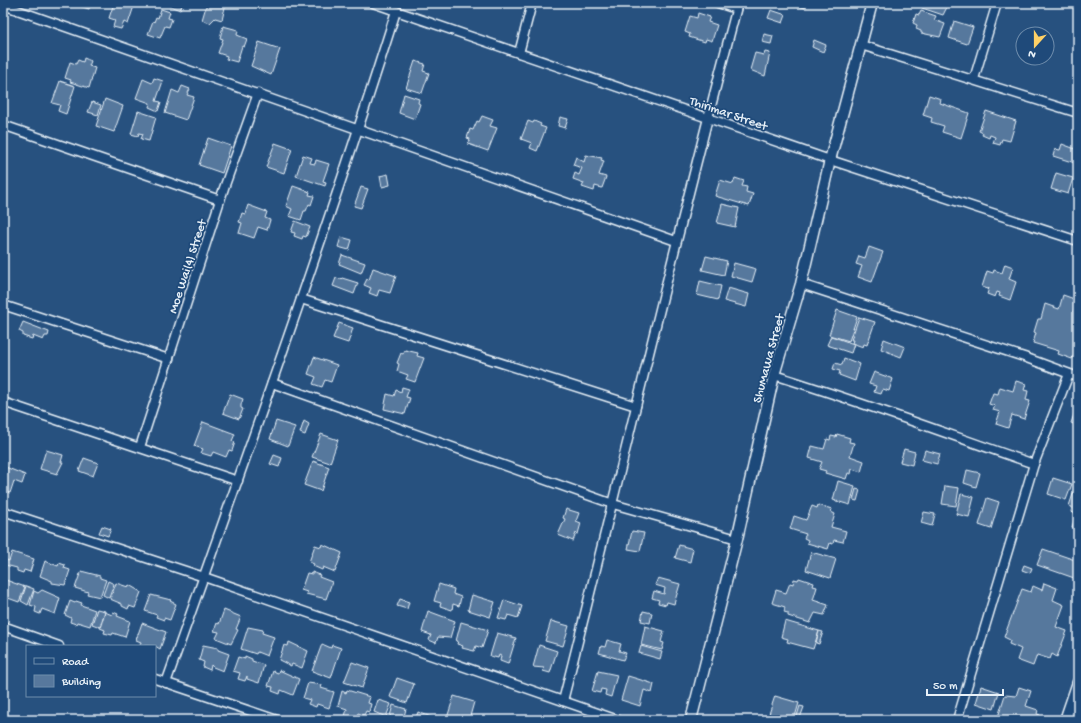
<svg xmlns="http://www.w3.org/2000/svg" width="1081" height="723" viewBox="0 0 1081 723" font-family="'Gochi Hand',sans-serif">
<style>
.building{fill:#57789d;stroke:#e8f1f8}
.lines{fill:none;stroke-linecap:round;stroke-linejoin:round}
.minor-casing{stroke:#e8f1f8;stroke-width:11}
.tertiary-casing{stroke:#e8f1f8;stroke-width:13}
.minor{stroke:#1f4a7a;stroke-width:8}
.tertiary{stroke:#1f4a7a;stroke-width:10}
.labels{text-anchor:middle;stroke-width:3.5;stroke-linejoin:round;paint-order:stroke}
.street-label{font-size:13px;fill:#e8f1f8;stroke:#1f4a7a}
</style>
<rect width="100%" height="100%" fill="#27517f"/>
<filter id="ink" filterUnits="userSpaceOnUse"><feTurbulence type="fractalNoise" baseFrequency=".025" numOctaves="2"/><feDisplacementMap in="SourceGraphic" scale="8" xChannelSelector="R" yChannelSelector="G"/><feConvolveMatrix kernelMatrix="1 2 1 2 8 2 1 2 1" color-interpolation-filters="sRGB"/></filter>
<g filter="url(#ink)">
<g class="building">
<polygon points="76,3 91,3 89,9 76,5"/>
<polygon points="114,3 135,3 128,24 124,22 121,29 113,27 115,20 109,18"/>
<polygon points="167,3 183,3 180,10 167,5"/>
<polygon points="207,3 226,3 222,20 215,18 210,23 202,20"/>
<polygon points="787,3 806,3 805,8"/>
<polygon points="923,3 949,3 943,15 922,8"/>
<polygon points="161,9 170,12 168,18 172,19 169,27 165,26 160,38 148,34 153,21 154,22 156,17 158,18"/>
<polygon points="771,10 786,15 783,23 768,18"/>
<polygon points="921,11 936,16 934,20 945,24 940,37 921,33 921,31 916,29 917,25 913,23 916,14 919,15"/>
<polygon points="698,13 710,17 708,22 717,25 712,41 706,39 705,42 689,37 690,34 685,32 690,16 697,18"/>
<polygon points="954,21 973,27 967,44 949,38"/>
<polygon points="223,26 238,30 237,35 247,39 244,47 242,46 237,62 226,59 227,56 218,53 223,39 220,38"/>
<polygon points="764,34 773,36 771,44 762,42"/>
<polygon points="814,40 826,45 823,52 812,47"/>
<polygon points="259,42 280,49 271,75 251,66"/>
<polygon points="765,52 770,53 765,76 750,70 755,53 764,55"/>
<polygon points="84,58 91,61 89,66 95,68 89,88 70,82 71,80 65,78 70,62 76,64 78,60 83,62"/>
<polygon points="415,61 425,64 423,71 429,73 422,93 406,88"/>
<polygon points="154,78 163,81 156,101 161,102 158,111 149,107 150,103 136,98 143,79 152,83"/>
<polygon points="60,81 75,86 66,114 58,111 60,105 52,103"/>
<polygon points="182,86 190,89 187,95 194,97 186,120 165,113 172,90 179,93"/>
<polygon points="404,94 419,99 418,103 420,104 415,119 399,113"/>
<polygon points="929,95 941,99 940,103 969,113 961,138 942,132 944,126 931,122 932,118 923,115"/>
<polygon points="105,99 123,106 114,132 96,126"/>
<polygon points="92,102 101,105 98,115 88,112"/>
<polygon points="138,111 156,117 149,141 141,139 143,134 139,133 138,136 131,134"/>
<polygon points="986,111 1016,121 1010,141 1002,139 1000,145 993,143 995,137 990,135 989,138 982,135 983,133 979,131"/>
<polygon points="482,116 493,120 490,126 497,128 488,151 468,144 470,139 467,138 470,129 473,130 477,121 479,122"/>
<polygon points="560,117 568,119 565,128 558,126"/>
<polygon points="528,121 533,123 534,121 541,124 540,126 546,128 537,151 530,148 532,143 521,139"/>
<polygon points="208,138 231,146 222,173 199,165"/>
<polygon points="275,143 292,149 284,173 266,167"/>
<polygon points="1062,144 1078,150 1075,163 1053,156 1055,149 1060,150"/>
<polygon points="303,155 312,158 310,163 315,164 316,160 329,164 323,181 326,182 325,186 296,176"/>
<polygon points="586,155 602,158 601,160 604,161 599,175 606,177 602,188 595,186 594,191 582,187 584,183 573,179 575,173 579,175 582,168 573,165 576,157 584,162"/>
<polygon points="1056,173 1073,178 1068,194 1051,189"/>
<polygon points="388,174 390,185 382,187 380,176"/>
<polygon points="735,178 744,181 742,186 747,187 746,192 753,194 749,206 715,196 720,180 733,184"/>
<polygon points="293,186 310,192 309,195 314,196 311,205 309,204 306,211 304,211 301,220 289,216 292,209 286,206"/>
<polygon points="361,187 368,189 361,208 354,206"/>
<polygon points="722,204 739,208 735,227 717,223"/>
<polygon points="248,205 267,212 265,218 270,220 267,230 258,227 254,238 239,233 242,223 239,222 242,213 245,214"/>
<polygon points="295,221 310,227 306,237 303,236 302,239 294,236 295,233 291,232"/>
<polygon points="341,237 352,240 349,250 338,247"/>
<polygon points="869,247 883,252 872,282 858,277 862,266 856,264 859,256 865,258"/>
<polygon points="342,255 365,263 361,273 339,264"/>
<polygon points="706,256 727,261 724,275 702,270"/>
<polygon points="734,263 756,269 752,282 731,276"/>
<polygon points="1005,264 1013,267 1009,279 1016,282 1010,300 999,296 1000,293 997,292 995,297 987,294 989,288 988,289 982,287 987,271 993,273 994,270 1002,273"/>
<polygon points="373,268 396,276 390,293 379,290 377,296 369,293 371,288 364,285 367,279 369,280"/>
<polygon points="336,278 341,279 342,278 358,283 354,294 333,286"/>
<polygon points="700,281 721,286 718,300 697,295"/>
<polygon points="728,288 749,294 746,307 724,301"/>
<polygon points="1063,295 1077,300 1073,312 1078,314 1078,357 1073,356 1072,359 1058,354 1059,351 1033,343 1036,333 1034,332 1038,319 1041,319 1045,304 1059,309"/>
<polygon points="837,310 857,317 849,341 829,335"/>
<polygon points="859,317 875,322 867,345 864,344 863,347 852,343 853,340 851,340"/>
<polygon points="23,322 49,332 48,336 45,336 43,340 33,336 32,339 23,336 23,333 19,331"/>
<polygon points="339,323 353,328 348,343 333,338"/>
<polygon points="831,336 854,344 851,353 827,345"/>
<polygon points="884,339 905,347 901,357 881,349"/>
<polygon points="405,350 418,353 417,356 424,358 415,382 406,379 408,375 397,371 399,364 397,363 401,353 403,354"/>
<polygon points="314,357 337,365 331,382 325,380 322,387 313,384 316,377 308,374"/>
<polygon points="844,358 860,364 855,381 839,375 840,371 833,369 835,363 842,365"/>
<polygon points="874,372 893,379 889,391 883,389 881,394 874,392 876,386 869,384"/>
<polygon points="1016,381 1026,384 1024,390 1028,391 1026,400 1030,401 1024,419 1012,415 1008,428 996,424 1000,412 993,410 995,406 989,404 993,393 998,394 1000,387 1013,391"/>
<polygon points="402,387 409,389 406,397 410,398 405,414 384,409 387,394 394,396 396,390 401,392"/>
<polygon points="230,394 243,399 241,405 241,408 243,409 239,419 223,413"/>
<polygon points="1077,406 1078,406 1078,426 1071,423"/>
<polygon points="276,421 295,427 288,446 270,439"/>
<polygon points="304,421 309,424 305,435 300,433"/>
<polygon points="203,422 235,434 232,441 235,442 232,451 229,450 226,457 213,452 211,456 201,453 203,449 194,446"/>
<polygon points="321,434 338,440 330,463 312,457"/>
<polygon points="837,434 850,438 849,442 854,443 850,456 864,461 861,472 852,469 851,474 848,473 846,479 825,473 826,471 819,469 822,462 809,458 812,446 824,449 827,439 830,440 831,436 836,437"/>
<polygon points="904,449 915,452 912,465 900,462"/>
<polygon points="46,450 63,455 61,462 63,462 57,474 40,469"/>
<polygon points="925,450 940,454 937,464 922,460"/>
<polygon points="274,455 282,458 279,467 270,464"/>
<polygon points="84,458 98,463 93,476 79,471"/>
<polygon points="313,461 329,467 321,491 304,485"/>
<polygon points="3,466 25,475 22,484 14,481 10,493 3,491"/>
<polygon points="967,470 980,473 976,487 964,483"/>
<polygon points="1053,478 1072,484 1066,500 1048,494"/>
<polygon points="838,481 855,486 850,505 833,500"/>
<polygon points="1076,485 1078,486 1078,529 1072,527 1076,514 1071,512 1072,507 1069,506"/>
<polygon points="945,486 959,488 956,506 942,504"/>
<polygon points="856,489 860,490 857,501 853,500"/>
<polygon points="961,494 974,497 969,517 956,514"/>
<polygon points="987,498 999,502 991,529 979,525"/>
<polygon points="818,505 832,509 831,512 835,514 831,527 846,531 843,542 834,540 833,544 830,543 828,549 807,543 808,540 804,538 806,534 790,529 794,516 806,520 812,506 817,508"/>
<polygon points="566,509 579,513 576,521 581,523 578,534 576,533 573,541 558,535 565,519 563,518"/>
<polygon points="924,512 935,514 932,526 921,523"/>
<polygon points="102,526 111,529 108,536 99,533"/>
<polygon points="632,531 644,533 640,551 628,549"/>
<polygon points="322,544 342,553 335,572 323,567 322,570 313,566 314,564 309,562 315,545 321,547"/>
<polygon points="679,545 693,549 690,562 675,558"/>
<polygon points="1043,549 1078,561 1077,579 1037,565"/>
<polygon points="12,552 34,559 30,572 24,570 23,573 17,571 17,568 5,565 7,560 9,561"/>
<polygon points="811,552 836,559 830,578 806,570"/>
<polygon points="45,561 58,566 59,563 65,565 64,568 70,570 65,585 52,583 52,581 40,576"/>
<polygon points="1024,565 1032,568 1030,573 1022,570"/>
<polygon points="81,571 100,576 100,578 106,580 100,597 87,594 88,592 75,588"/>
<polygon points="312,572 320,575 319,577 332,582 326,599 306,594 307,592 301,590 307,573 312,574"/>
<polygon points="658,578 680,584 674,604 667,602 666,605 658,603 659,600 652,598 654,591 664,594 665,588 655,585"/>
<polygon points="799,578 814,583 813,586 817,587 813,600 828,605 824,615 815,613 810,623 788,616 788,613 784,612 785,607 772,603 776,590 786,593 790,583 793,584 794,579 798,580"/>
<polygon points="3,579 25,587 19,602 8,598 7,601 3,600"/>
<polygon points="108,581 114,584 109,598 103,595"/>
<polygon points="116,583 128,587 129,585 141,592 135,608 129,606 128,609 122,606 122,604 110,599"/>
<polygon points="1044,583 1057,588 1053,600 1064,605 1056,627 1067,631 1057,657 1052,654 1050,659 1037,655 1033,666 1017,660 1021,649 1009,644 1010,640 1004,637 1022,589 1031,592 1033,586 1042,590"/>
<polygon points="439,584 454,589 453,594 461,597 459,606 453,604 452,610 440,606 441,603 434,601"/>
<polygon points="26,586 34,589 28,605 21,601"/>
<polygon points="42,590 60,598 55,614 42,609 40,614 35,612 36,607 30,605 34,591 38,593"/>
<polygon points="151,595 171,600 170,601 176,604 170,620 164,618 164,620 156,617 157,615 145,611"/>
<polygon points="472,595 495,602 490,617 468,610"/>
<polygon points="400,599 409,602 407,609 397,606"/>
<polygon points="504,600 522,606 518,618 508,615 506,620 498,618"/>
<polygon points="70,601 75,603 76,601 82,603 81,605 95,610 90,626 77,622 76,624 70,622 71,618 65,615"/>
<polygon points="97,609 105,611 100,627 92,624"/>
<polygon points="224,610 241,617 236,629 238,630 231,644 216,638 219,632 214,631 217,623 219,624"/>
<polygon points="428,611 455,621 450,638 438,637 436,643 429,640 431,635 422,632"/>
<polygon points="643,611 652,613 650,623 641,621"/>
<polygon points="105,612 112,615 113,612 118,614 117,616 130,621 125,637 113,633 112,635 104,633 105,630 100,628"/>
<polygon points="551,621 569,626 563,646 545,641"/>
<polygon points="785,621 819,631 813,649 787,642 788,639 781,637"/>
<polygon points="461,622 488,630 482,648 476,646 474,651 462,648 463,646 457,644 458,641 456,641"/>
<polygon points="142,623 166,632 160,649 155,646 140,645 141,642 136,640"/>
<polygon points="645,626 664,631 661,642 664,643 662,650 641,645"/>
<polygon points="248,627 263,630 262,633 274,637 267,656 257,652 256,654 241,649"/>
<polygon points="819,631 823,632 819,644 816,643"/>
<polygon points="497,633 516,638 508,664 500,661 501,656 499,655 498,658 490,656"/>
<polygon points="607,640 621,644 619,651 626,653 623,660 599,653 601,646 605,647"/>
<polygon points="289,642 308,651 302,668 292,664 291,666 279,660 284,645 288,646"/>
<polygon points="322,644 331,648 332,645 341,648 331,678 312,671"/>
<polygon points="203,645 218,648 218,650 229,654 223,671 213,667 211,665 210,670 203,667 204,662 199,660"/>
<polygon points="539,645 557,651 550,673 543,671 544,668 533,667"/>
<polygon points="641,646 662,652 660,659 639,653"/>
<polygon points="245,656 252,659 252,661 264,665 259,683 247,679 247,676 245,681 238,679 240,673 233,671 238,657 245,659"/>
<polygon points="352,662 369,668 362,688 344,682"/>
<polygon points="279,670 299,679 293,695 281,690 280,694 272,691 273,687 268,686 273,671 278,673"/>
<polygon points="598,671 617,675 611,697 605,695 606,690 601,689 600,693 592,691"/>
<polygon points="628,676 654,684 652,693 644,690 640,706 621,700"/>
<polygon points="397,678 414,684 407,703 390,697"/>
<polygon points="308,683 322,685 321,688 334,692 329,708 317,704 316,707 308,704 310,700 303,698"/>
<polygon points="981,686 999,692 994,709 976,703"/>
<polygon points="1019,687 1031,691 1026,706 1038,710 1037,714 1040,715 1038,720 1002,720 1002,718 998,717 1005,695 1016,696"/>
<polygon points="347,690 370,697 368,703 371,704 369,712 366,711 364,715 358,713 356,720 344,720 347,709 338,706 342,691 346,693"/>
<polygon points="454,696 474,702 469,720 447,718"/>
<polygon points="775,696 799,703 794,720 787,720 769,714"/>
<polygon points="378,700 391,704 386,717 374,712"/>
<polygon points="393,705 406,709 403,720 389,720"/>
<polygon points="800,706 804,707 800,718 797,716"/>
<polygon points="418,712 439,720 415,720"/>
</g>
<g class="lines">
<g class="minor-casing">
<g id="minor">
<polyline points="373,3 830,160 1078,241"/>
<polyline points="718,3 736,9"/>
<polyline points="3,5 676,241"/>
<polyline points="861,45 1078,113"/>
<polyline points="519,53 532,3"/>
<polyline points="974,79 997,3"/>
<polyline points="3,125 220,200"/>
<polyline points="801,284 1024,357 1078,377"/>
<polyline points="301,299 636,406"/>
<polyline points="3,305 169,359"/>
<path d="M774,375C862,402 947,434 1034,464L1069,374"/>
<polyline points="272,383 613,504 737,539"/>
<polyline points="3,402 238,481"/>
<polyline points="140,447 224,188 258,93"/>
<polyline points="3,511 204,577 618,720"/>
<polyline points="3,626 59,646"/>
<polyline points="155,679 277,720"/>
<path d="M166,683C245,460 325,237 396,11"/>
<path d="M563,701C622,469 676,235 738,3"/>
<polyline points="957,720 1034,464"/>
</g>
</g>
<g class="tertiary-casing">
<g id="tertiary">
<polyline points="691,720 737,539 774,375 801,284 830,160 872,3"/>
<polyline points="1065,720 1078,682"/>
</g>
</g>
<use href="#minor" class="minor"/>
<use href="#tertiary" class="tertiary"/>
</g>
</g>
<g class="labels">
<g class="street-label">
<text transform="translate(729 112) rotate(19)" y="5">Thirimar Street</text>
<text transform="translate(186 266) rotate(-72)" y="5">Moe Wai(4) Street</text>
<text transform="translate(767 358) rotate(-75)" y="5">ShuMaWa Street</text>
</g>
</g>
<rect width="1081" height="723" fill="none" stroke="#1f4a7a" stroke-width="16"/>
<rect x="8" y="8" width="1065" height="707" fill="none" stroke="#e8f1f8" stroke-width="1.5" filter="url(#ink)"/>
<rect x="26" y="645" width="130" height="52" fill="#1f4a7a" stroke="#6f8dac"/>
<rect x="34" y="658" width="20" height="6" fill="#1f4a7a" stroke="#6f8dac"/>
<text x="62" y="665" font-size="12" fill="#e8f1f8">Road</text>
<rect x="34" y="675" width="20" height="12" fill="#57789d" stroke="#6f8dac"/>
<text x="62" y="685" font-size="12" fill="#e8f1f8">Building</text>
<g transform="translate(1035 46) rotate(201)"><circle r="19" fill="#1f4a7a" stroke="#6f8dac"/>
<path d="M0-3L7 15L0 10L-7 15Z" fill="#ffd166"/>
<text y="-6" font-size="11" font-weight="bold" text-anchor="middle" fill="#e8f1f8">N</text>
</g>
<path d="M927 689v6h76v-6" fill="none" stroke="#e8f1f8" stroke-width="2"/>
<text x="933" y="689" font-size="12" fill="#e8f1f8" stroke="#1f4a7a" stroke-width="3" paint-order="stroke">50 m</text>
</svg>
